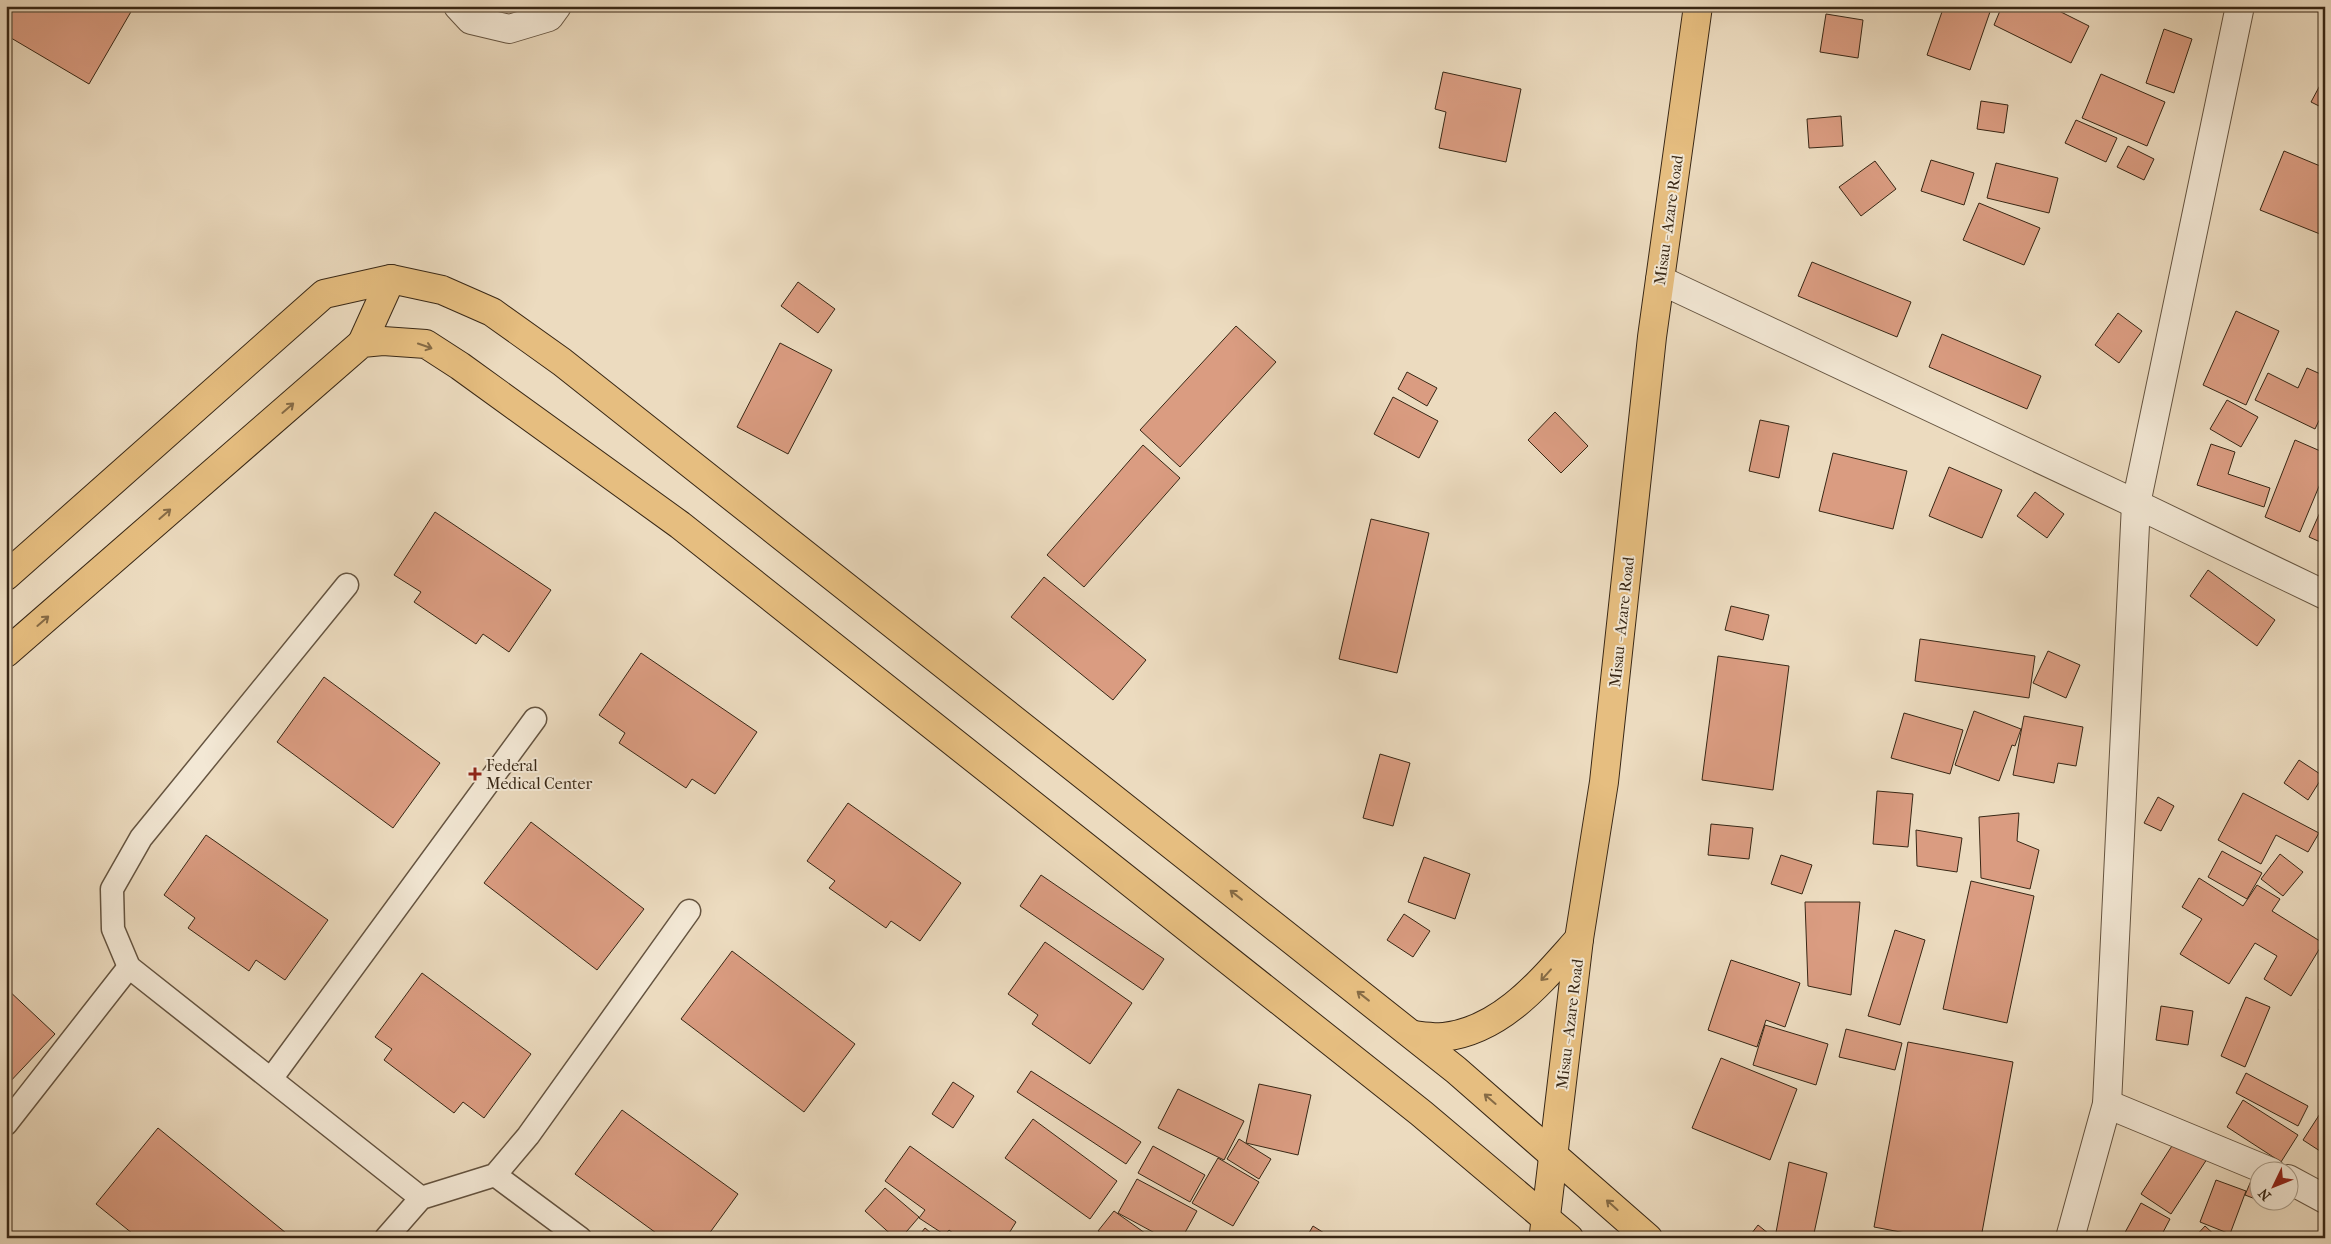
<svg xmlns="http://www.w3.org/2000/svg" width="2331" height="1244" viewBox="0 0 2331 1244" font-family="'IM FELL French Canon',serif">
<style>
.building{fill:#da9c81;stroke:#382715}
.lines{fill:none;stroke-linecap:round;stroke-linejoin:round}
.service-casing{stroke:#655440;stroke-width:25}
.minor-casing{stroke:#655440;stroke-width:30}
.primary-casing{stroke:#382715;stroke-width:30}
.service{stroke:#f3e8d5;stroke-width:22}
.minor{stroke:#f3e8d5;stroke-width:28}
.primary{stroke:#e6be80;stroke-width:28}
.oneway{stroke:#866b45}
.poi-dot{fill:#8f2418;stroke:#f3e8d5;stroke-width:2}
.labels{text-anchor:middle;stroke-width:4;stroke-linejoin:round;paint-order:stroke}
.street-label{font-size:16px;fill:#382715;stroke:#f3e8d5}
.poi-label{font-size:16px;fill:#382715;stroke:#f3e8d5;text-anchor:start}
</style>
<rect width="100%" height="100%" fill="#ecdbbf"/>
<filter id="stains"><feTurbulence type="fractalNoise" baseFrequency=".004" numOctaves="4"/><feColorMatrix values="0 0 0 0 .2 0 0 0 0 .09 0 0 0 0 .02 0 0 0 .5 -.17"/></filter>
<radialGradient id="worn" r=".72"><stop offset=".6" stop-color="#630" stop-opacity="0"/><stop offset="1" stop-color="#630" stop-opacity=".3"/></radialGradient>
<g class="building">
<polygon points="6,6 125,6 132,10 89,84 6,35"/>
<polygon points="1944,6 1992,6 1970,70 1927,55"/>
<polygon points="2002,6 2049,6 2089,26 2071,63 1994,25"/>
<polygon points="1826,14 1863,20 1858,58 1820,52"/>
<polygon points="2164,29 2192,39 2174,93 2146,83"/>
<polygon points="1443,72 1521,89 1506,162 1439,148 1446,112 1435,109"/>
<polygon points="2101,74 2165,102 2147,146 2082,118"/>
<polygon points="2325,76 2325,109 2311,102"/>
<polygon points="1981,101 2008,105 2004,133 1977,129"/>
<polygon points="1841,116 1843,146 1809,148 1807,119"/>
<polygon points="2076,120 2117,138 2106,162 2065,143"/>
<polygon points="2128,146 2154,159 2144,180 2117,167"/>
<polygon points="2284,151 2325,168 2325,236 2260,210"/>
<polygon points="1931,160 1974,173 1964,205 1921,191"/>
<polygon points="1875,161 1896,189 1861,216 1839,187"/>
<polygon points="1996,163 2058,178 2049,213 1987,198"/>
<polygon points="1979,203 2040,228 2024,265 1963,240"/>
<polygon points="1812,262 1911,302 1897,337 1798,296"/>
<polygon points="798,282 835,309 818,333 781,306"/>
<polygon points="2236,311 2279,331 2246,405 2203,385"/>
<polygon points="2118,313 2142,331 2119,363 2095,345"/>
<polygon points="1236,326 1276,362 1180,467 1140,430"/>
<polygon points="1942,334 2041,376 2027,409 1929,367"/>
<polygon points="780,343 832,370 788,454 737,427"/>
<polygon points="2307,368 2325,376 2325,408 2315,429 2255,400 2268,373 2298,388"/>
<polygon points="1407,372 1437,388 1427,406 1398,389"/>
<polygon points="1393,397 1438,421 1419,458 1374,434"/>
<polygon points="2227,400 2258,417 2241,447 2210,429"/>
<polygon points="1555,412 1588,446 1561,473 1528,440"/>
<polygon points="1760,420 1789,426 1779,478 1749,471"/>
<polygon points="2295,440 2325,453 2325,472 2300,532 2265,517"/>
<polygon points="2211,444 2235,452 2228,474 2270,488 2264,507 2197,485"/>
<polygon points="1143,445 1180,478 1084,587 1047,555"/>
<polygon points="1833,453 1907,471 1893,529 1819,511"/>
<polygon points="1949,467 2002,490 1982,538 1929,516"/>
<polygon points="2035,492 2064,514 2047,538 2017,516"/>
<polygon points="2325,501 2325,544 2309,537"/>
<polygon points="435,512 551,590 509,652 483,634 476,644 414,602 421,592 394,575"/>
<polygon points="1371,519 1429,533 1397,673 1339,659"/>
<polygon points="2208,570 2275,620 2257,646 2190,596"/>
<polygon points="1044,577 1146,660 1113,700 1011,617"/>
<polygon points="1731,606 1769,615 1763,640 1725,630"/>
<polygon points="1920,639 2035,656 2029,698 1915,681"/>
<polygon points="2048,651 2080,665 2066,698 2033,683"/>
<polygon points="641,653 757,732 715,794 692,779 686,788 619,743 625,733 599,715"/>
<polygon points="1718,656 1789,666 1773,790 1702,780"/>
<polygon points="2325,672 2325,684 2320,682"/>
<polygon points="324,677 440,763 393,828 277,742"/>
<polygon points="1974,711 2021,729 2015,746 2012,745 1999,781 1955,765"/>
<polygon points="1904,713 1963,730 1950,774 1891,758"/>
<polygon points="2024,716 2083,727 2076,766 2058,763 2054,783 2013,775"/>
<polygon points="1380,754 1410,763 1393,826 1363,818"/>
<polygon points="2299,760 2323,776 2308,800 2284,783"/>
<polygon points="1877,791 1913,794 1908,847 1873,844"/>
<polygon points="2243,793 2319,833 2308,852 2276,835 2261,864 2218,840"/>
<polygon points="2158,797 2174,806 2161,831 2144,823"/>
<polygon points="848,803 961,883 920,941 891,921 886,928 829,888 835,881 807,861"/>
<polygon points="2019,813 2017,841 2039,850 2030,889 1981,878 1979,817"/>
<polygon points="531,822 644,909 597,970 484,883"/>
<polygon points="1711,824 1753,828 1749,859 1708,855"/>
<polygon points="1916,830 1962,838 1957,872 1917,866"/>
<polygon points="206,835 328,920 285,980 256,960 249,971 188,928 195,918 164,895"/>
<polygon points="2222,851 2262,873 2247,899 2208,877"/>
<polygon points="2280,854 2303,872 2283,896 2261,879"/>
<polygon points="1781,855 1812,865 1802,894 1771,884"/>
<polygon points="1424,857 1470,874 1455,919 1408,902"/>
<polygon points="1041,875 1164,959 1143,990 1020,906"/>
<polygon points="2199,878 2243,906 2257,885 2280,899 2272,911 2323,943 2291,996 2264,979 2277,956 2255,943 2229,984 2180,954 2202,919 2182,907"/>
<polygon points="1971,881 2034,896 2007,1023 1943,1009"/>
<polygon points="1805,902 1860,902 1851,995 1808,986"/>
<polygon points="1404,914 1430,931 1413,957 1387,940"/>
<polygon points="1895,930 1925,940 1900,1025 1868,1016"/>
<polygon points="1045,942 1132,1003 1090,1064 1032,1024 1038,1015 1008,994"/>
<polygon points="732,951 855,1044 804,1112 681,1019"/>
<polygon points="1731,960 1800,983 1785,1027 1766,1020 1757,1047 1708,1030"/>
<polygon points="422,973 531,1054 484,1118 463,1102 454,1113 384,1060 392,1049 375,1037"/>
<polygon points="6,988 55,1034 6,1086"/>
<polygon points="2246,997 2270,1007 2245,1067 2221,1056"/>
<polygon points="2325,1000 2325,1013 2319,1010"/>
<polygon points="2161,1006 2193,1011 2188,1045 2156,1040"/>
<polygon points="1765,1025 1828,1044 1816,1085 1753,1065"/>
<polygon points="1846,1029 1902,1043 1895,1070 1839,1057"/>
<polygon points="1908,1042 2013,1062 1981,1238 1932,1238 1874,1227"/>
<polygon points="1721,1058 1797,1089 1770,1160 1692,1128"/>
<polygon points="1031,1071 1141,1142 1126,1164 1017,1092"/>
<polygon points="2246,1073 2308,1106 2298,1126 2236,1093"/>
<polygon points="953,1082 974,1096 953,1128 932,1114"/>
<polygon points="1259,1084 1311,1095 1298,1155 1246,1143"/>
<polygon points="1178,1089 1244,1121 1224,1160 1158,1128"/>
<polygon points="2243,1100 2298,1135 2281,1162 2227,1127"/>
<polygon points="2325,1106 2325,1150 2323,1153 2303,1140"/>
<polygon points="622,1110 738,1194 706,1238 663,1238 575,1174"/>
<polygon points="1033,1119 1117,1181 1090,1219 1005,1158"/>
<polygon points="158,1128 286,1233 282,1238 138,1238 96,1204"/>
<polygon points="2179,1135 2209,1156 2171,1214 2141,1194"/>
<polygon points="1239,1139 1271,1159 1259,1179 1227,1159"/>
<polygon points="910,1146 1016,1222 1006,1238 959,1238 949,1230 945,1235 919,1218 925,1210 885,1181"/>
<polygon points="1153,1146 1205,1175 1190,1202 1138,1173"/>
<polygon points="1218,1158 1259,1182 1233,1226 1192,1203"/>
<polygon points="1789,1162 1827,1173 1813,1238 1775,1238"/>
<polygon points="2256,1169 2258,1172 2258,1200 2245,1195"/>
<polygon points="1137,1179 1197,1211 1182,1238 1164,1238 1118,1213"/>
<polygon points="2216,1180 2246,1191 2230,1234 2200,1222"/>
<polygon points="885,1188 919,1217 901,1238 895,1238 865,1211"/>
<polygon points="2141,1203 2170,1219 2160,1238 2122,1238"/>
<polygon points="1114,1211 1152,1238 1108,1238 1098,1231"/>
<polygon points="1758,1225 1774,1238 1748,1238"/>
<polygon points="1313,1226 1332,1238 1306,1238"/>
<polygon points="2205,1226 2218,1238 2194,1238"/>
<polygon points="925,1228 937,1238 917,1238"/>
</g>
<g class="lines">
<g class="service-casing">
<g id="service">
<polyline points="347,585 141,838 112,889 113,929 129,967 421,1198"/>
<polyline points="271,1079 535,719"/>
<polyline points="6,1124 129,967"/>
<polyline points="495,1175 580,1238"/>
<polyline points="386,1238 421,1198 495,1175 528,1136 689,911"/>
</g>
</g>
<g class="minor-casing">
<g id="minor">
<polyline points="458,6 471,20 509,29 549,17 557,6"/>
<polyline points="1660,280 2136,504 2325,595"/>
<polyline points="2107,1104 2271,1172"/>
<polyline points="2288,1179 2325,1199"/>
<polyline points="2070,1238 2107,1104 2136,504 2240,6"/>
</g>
</g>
<g class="primary-casing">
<g id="primary">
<polyline points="362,343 391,279"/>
<polyline points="6,576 324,294 391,279 442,290 492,312 562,362 1456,1070 1648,1238"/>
<polyline points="6,653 362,343 383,341 426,344 460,366 680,525 1421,1113 1569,1238"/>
<path d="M1413,1035C1422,1036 1434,1038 1444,1037C1503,1030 1542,980 1579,939"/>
<polyline points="1544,1233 1579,939 1604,782 1652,337 1698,6"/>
</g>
</g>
<use href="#service" class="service"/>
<use href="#minor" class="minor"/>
<use href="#primary" class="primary"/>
</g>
<defs><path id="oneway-shaft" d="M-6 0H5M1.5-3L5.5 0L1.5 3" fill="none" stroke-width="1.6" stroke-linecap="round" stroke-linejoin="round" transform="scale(1.25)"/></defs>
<g class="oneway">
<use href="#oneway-shaft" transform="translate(425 346) rotate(19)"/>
<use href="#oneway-shaft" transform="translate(288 408) rotate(-41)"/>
<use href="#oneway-shaft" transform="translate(165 514) rotate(-41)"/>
<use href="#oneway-shaft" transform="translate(43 621) rotate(-41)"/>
<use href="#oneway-shaft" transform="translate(1236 895) rotate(-142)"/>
<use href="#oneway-shaft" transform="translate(1546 975) rotate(132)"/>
<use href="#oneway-shaft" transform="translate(1363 996) rotate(-142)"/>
<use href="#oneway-shaft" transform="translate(1490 1099) rotate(-139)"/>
<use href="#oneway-shaft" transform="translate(1612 1205) rotate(-138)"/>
</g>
<path class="poi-dot" d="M472.5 766.5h5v5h5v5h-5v5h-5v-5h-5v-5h5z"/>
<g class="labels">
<g class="street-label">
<text transform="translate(1668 220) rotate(-82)" y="6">Misau - Azare Road</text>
<text transform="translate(1621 622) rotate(-84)" y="6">Misau - Azare Road</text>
<text transform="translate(1569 1024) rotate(-83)" y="6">Misau - Azare Road</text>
</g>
<g class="poi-label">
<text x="486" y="771">Federal<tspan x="486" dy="18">Medical Center</tspan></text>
</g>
</g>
<rect width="2331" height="1244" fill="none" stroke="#ecdbbf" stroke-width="25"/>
<rect x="8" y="8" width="2316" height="1229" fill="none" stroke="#382715" stroke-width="2.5"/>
<rect x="12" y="12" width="2306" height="1219" fill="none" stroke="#382715"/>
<g transform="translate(2274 1186) rotate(227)"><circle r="24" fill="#f3e8d5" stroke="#a89b88"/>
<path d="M0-4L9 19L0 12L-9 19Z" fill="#8f2418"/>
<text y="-8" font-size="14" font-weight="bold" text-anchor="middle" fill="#382715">N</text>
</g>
<rect width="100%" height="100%" filter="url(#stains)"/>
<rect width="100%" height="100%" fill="url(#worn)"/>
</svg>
